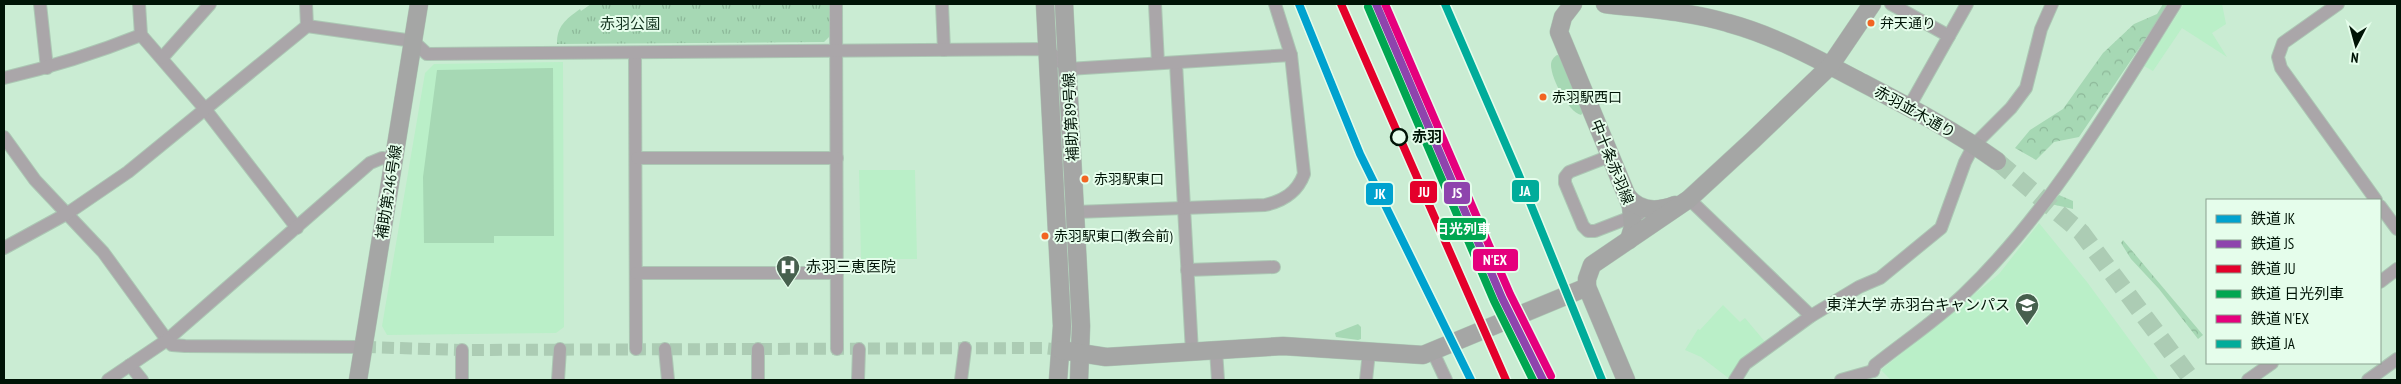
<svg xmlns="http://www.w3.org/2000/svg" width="2401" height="384" viewBox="0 0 2401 384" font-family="'PT Sans Narrow','Noto Sans JP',sans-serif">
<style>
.built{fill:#baefc8}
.grass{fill:#a6d8b4}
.forest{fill:url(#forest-crowns)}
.park{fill:url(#park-tufts)}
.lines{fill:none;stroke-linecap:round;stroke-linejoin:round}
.street-tunnel{stroke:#acccb4;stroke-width:12;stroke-dasharray:12 6;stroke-linecap:butt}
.secondary-tunnel{stroke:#acccb4;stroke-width:18;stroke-dasharray:18 9;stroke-linecap:butt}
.street-casing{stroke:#acc7b4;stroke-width:14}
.secondary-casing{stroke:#acc7b4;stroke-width:19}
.street{stroke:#aaa6a9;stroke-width:12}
.secondary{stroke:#a5a6a5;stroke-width:18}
.rail-1-casing{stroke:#e5fdeb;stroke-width:11}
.rail-2-casing{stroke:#e5fdeb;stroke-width:11}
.rail-3-casing{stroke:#e5fdeb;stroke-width:11}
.rail-4-casing{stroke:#e5fdeb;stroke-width:11}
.rail-5-casing{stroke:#e5fdeb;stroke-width:11}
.rail-6-casing{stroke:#e5fdeb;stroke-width:11}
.rail-1{stroke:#00a2cf;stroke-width:8}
.rail-2{stroke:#8e44ad;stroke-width:8}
.rail-3{stroke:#e4002b;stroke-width:8}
.rail-4{stroke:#00a651;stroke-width:8}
.rail-5{stroke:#e5007d;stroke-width:8}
.rail-6{stroke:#00ac9a;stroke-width:8}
.bus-dot{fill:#f26522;stroke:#e5fdeb;stroke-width:2}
.stop-dot{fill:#e5fdeb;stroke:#001406;stroke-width:2.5}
.labels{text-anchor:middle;stroke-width:4;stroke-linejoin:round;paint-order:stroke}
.bus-label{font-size:14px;fill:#001406;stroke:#e5fdeb;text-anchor:start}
.park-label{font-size:15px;fill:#13321e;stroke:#e5fdeb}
.street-label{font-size:15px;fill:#001406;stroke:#e5fdeb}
.stop-label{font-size:15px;font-weight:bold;fill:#001406;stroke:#e5fdeb;text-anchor:start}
.poi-label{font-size:15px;fill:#001406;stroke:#e5fdeb;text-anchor:start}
.line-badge{stroke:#e5fdeb;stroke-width:2}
.badge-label{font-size:14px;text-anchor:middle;font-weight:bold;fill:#fff}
</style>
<defs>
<pattern id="forest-crowns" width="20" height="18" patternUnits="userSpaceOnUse" patternTransform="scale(1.25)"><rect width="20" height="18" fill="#a6d8b4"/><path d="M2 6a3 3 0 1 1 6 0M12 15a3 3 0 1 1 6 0" fill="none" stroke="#8db899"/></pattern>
<pattern id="park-tufts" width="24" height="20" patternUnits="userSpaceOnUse" patternTransform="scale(1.25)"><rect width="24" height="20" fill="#a6d8b4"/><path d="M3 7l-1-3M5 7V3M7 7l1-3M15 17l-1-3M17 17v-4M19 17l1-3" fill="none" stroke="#8db899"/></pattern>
</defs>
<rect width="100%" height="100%" fill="#caecd3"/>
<g class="built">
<polygon points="2184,4 2222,4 2226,24 2212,33 2227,57 2182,28 2153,71 2144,66"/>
<polygon points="563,62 564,327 556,333 387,335 382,326 425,73 434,64"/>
<polygon points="859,170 915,170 917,259 861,259"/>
<polygon points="2039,223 2087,282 2159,380 1891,380 1881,370 1999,274"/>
<polygon points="1723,305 1740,322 1745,318 1766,343 1741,360 1731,380 1701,357 1685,350 1698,329 1700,330"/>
</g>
<g class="grass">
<path d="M1557,55L1562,56L1584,111L1581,115C1568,112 1551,78 1551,65C1551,60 1554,57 1557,55Z"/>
<polygon points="553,68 554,236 494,236 494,243 424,243 423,177 437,70"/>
<polygon points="1358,324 1361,327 1361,339 1358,340 1336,337 1335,333"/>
</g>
<g class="forest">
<polygon points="2163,4 2169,4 2079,137 2054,142 2036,160 2015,148 2030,130 2063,109 2103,53 2134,24 2157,14"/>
<polygon points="2059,195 2073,201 2073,209 2051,204"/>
<polygon points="2123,240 2203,335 2198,339 2159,289 2131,259 2121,243"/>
</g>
<path class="park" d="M591,4H831V35L824,42L557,44C557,26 565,20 580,9L581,11Z"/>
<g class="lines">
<polyline class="street-tunnel" points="364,347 462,350 1044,348 1061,350"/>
<polyline class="secondary-tunnel" points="1997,161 2081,232 2192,380"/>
<g class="street-casing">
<g id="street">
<polyline points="40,4 47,68"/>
<polyline points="139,4 141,35 205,109 297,228"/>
<polyline points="306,4 307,26"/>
<polyline points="836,4 837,349"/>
<polyline points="942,4 944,50"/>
<polyline points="1155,4 1158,63"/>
<polyline points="1891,4 1949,36"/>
<polyline points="2338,4 2283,43 2278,57 2281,68 2376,200"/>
<polyline points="635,53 636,349"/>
<polyline points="162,58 210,4"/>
<polyline points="1176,63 1192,352"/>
<path d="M4,78C51,67 96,53 141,35"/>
<polyline points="1909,107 1967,4"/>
<polyline points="4,137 35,180 103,252 167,340 370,163 382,158 394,160"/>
<polyline points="1610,156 1569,172 1565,177 1565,183 1583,226 1588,231 1595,231 1639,214"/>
<polyline points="637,158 837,158"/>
<polyline points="1689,199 1811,316"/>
<polyline points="2380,206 2397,229"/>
<path d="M1076,212L1265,205C1283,201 1297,193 1304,174L1291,55L1275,4"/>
<polyline points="4,248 68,213 128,172 307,26 413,41 427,54 1047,49 1068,69 1291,55"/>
<polyline points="1187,270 1274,267"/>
<polyline points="636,273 837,273"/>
<polyline points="2380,282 2397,269"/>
<polyline points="665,349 668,380"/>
<polyline points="462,350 462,380"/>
<polyline points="1216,350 1218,380"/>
<polyline points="1433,352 1446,380"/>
<polyline points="130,365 142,380"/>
<path d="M1873,371L1875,365C1905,341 1937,320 1964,294C2049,213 2113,103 2175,4"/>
<polyline points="108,380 167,340 172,345 185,346 364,347"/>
<polyline points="558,380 560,349"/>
<polyline points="758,380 758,349"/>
<polyline points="858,380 859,349"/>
<polyline points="961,380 965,348"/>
<polyline points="1366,380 1369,352"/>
<polyline points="1735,380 1745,364 1811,316 1859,287 1880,278 1941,228 1965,162 1974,145 2011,108 2026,88 2041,29 2052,4"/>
<polyline points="1841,380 1873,371"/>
<polyline points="2248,380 2272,363"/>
<polyline points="2368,380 2397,359"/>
</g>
</g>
<g class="secondary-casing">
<g id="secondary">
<polyline points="1045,4 1062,326 1058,380"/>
<polyline points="1064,4 1081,326 1079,380"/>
<polyline points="1573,4 1563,17 1559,32 1631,206 1633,227 1629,240"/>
<path d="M1605,4C1646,9 1688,11 1728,23C1776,36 1819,60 1863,83C1909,107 1955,131 1997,161"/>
<path d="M1627,196C1639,212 1657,212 1675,205"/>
<polyline points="1061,350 1106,357 1283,346 1423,355 1587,287"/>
<polyline points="358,380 419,4"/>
<polyline points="1626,380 1587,287 1587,279 1592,265 1689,199 1753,140 1830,66 1872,4"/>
</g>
</g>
<use href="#street" class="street"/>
<use href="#secondary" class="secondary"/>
<g class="rail-1-casing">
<polyline id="rail-1" points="1299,4 1360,154 1471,380"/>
</g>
<g class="rail-2-casing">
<polyline id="rail-2" points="1376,4 1502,298 1543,380"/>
</g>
<g class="rail-3-casing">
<polyline id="rail-3" points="1341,4 1506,380"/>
</g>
<g class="rail-4-casing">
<polyline id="rail-4" points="1368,7 1494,301 1533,380"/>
</g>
<g class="rail-5-casing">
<polyline id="rail-5" points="1385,4 1510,294 1551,376"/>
</g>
<g class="rail-6-casing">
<polyline id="rail-6" points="1445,4 1518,173 1602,380"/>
</g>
<use href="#rail-1" class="rail-1"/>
<use href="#rail-2" class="rail-2"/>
<use href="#rail-3" class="rail-3"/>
<use href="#rail-4" class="rail-4"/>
<use href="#rail-5" class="rail-5"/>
<use href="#rail-6" class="rail-6"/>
</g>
<defs>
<g id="hospital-pin" transform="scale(1.25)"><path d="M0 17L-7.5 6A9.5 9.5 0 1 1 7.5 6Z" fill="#47604e" stroke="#e5fdeb"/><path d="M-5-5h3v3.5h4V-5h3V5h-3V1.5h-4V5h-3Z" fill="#fff"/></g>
<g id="university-pin" transform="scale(1.25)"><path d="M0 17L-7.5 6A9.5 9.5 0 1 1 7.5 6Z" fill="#47604e" stroke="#e5fdeb"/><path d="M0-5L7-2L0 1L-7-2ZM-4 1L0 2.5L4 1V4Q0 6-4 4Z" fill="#fff"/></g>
</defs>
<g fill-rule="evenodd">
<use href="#hospital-pin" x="788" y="267"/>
<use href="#university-pin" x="2027" y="305"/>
</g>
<g class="bus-dot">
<circle cx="1871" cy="23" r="4.5"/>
<circle cx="1543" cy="97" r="4.5"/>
<circle cx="1085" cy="179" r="4.5"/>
<circle cx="1045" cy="236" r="4.5"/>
</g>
<circle class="stop-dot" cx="1399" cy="137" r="8"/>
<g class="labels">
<g class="bus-label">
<text x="1880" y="28">弁天通り</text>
<text x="1552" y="102">赤羽駅西口</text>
<text x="1094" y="184">赤羽駅東口</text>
<text x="1054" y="241">赤羽駅東口(教会前)</text>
</g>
<g class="park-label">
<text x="630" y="29">赤羽公園</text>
</g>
<g class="street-label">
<text transform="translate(1915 112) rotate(29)" y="5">赤羽並木通り</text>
<text transform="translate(1071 117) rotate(-93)" y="5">補助第89号線</text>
<text transform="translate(1612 162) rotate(68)" y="5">中十条赤羽線</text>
<text transform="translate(389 192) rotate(-81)" y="5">補助第246号線</text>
</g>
<g class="stop-label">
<text x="1412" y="142">赤羽</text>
</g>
<g class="poi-label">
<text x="806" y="272">赤羽三恵医院</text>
<text x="2010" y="310" text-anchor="end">東洋大学 赤羽台キャンパス</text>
</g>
</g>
<g class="line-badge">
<rect x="1511" y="179" width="29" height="24" rx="5" fill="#00ac9a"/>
<rect x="1409" y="180" width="29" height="24" rx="5" fill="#e4002b"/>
<rect x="1443" y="181" width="28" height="24" rx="5" fill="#8e44ad"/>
<rect x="1365" y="182" width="29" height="24" rx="5" fill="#00a2cf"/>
<rect x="1439" y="217" width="48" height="24" rx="5" fill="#00a651"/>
<rect x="1472" y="248" width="47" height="24" rx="5" fill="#e5007d"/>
</g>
<g class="badge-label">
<text x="1525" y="196">JA</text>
<text x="1424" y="197">JU</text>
<text x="1457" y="198">JS</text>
<text x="1380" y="199">JK</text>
<text x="1463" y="234">日光列車</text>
<text x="1495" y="265">N'EX</text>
</g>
<rect width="2401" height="384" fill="none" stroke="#001406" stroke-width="10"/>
<rect x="2206" y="199" width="175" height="165" fill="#e5fdeb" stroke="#89a08f"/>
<rect x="2216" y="215" width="25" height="8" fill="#00a2cf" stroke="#89a08f"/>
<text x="2251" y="224" font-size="15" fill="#001406">鉄道 JK</text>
<rect x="2216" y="240" width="25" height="8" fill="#8e44ad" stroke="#89a08f"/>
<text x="2251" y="249" font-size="15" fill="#001406">鉄道 JS</text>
<rect x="2216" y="265" width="25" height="8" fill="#e4002b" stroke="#89a08f"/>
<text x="2251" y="274" font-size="15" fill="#001406">鉄道 JU</text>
<rect x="2216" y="290" width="25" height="8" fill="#00a651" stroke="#89a08f"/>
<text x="2251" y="299" font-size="15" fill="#001406">鉄道 日光列車</text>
<rect x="2216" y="315" width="25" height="8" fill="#e5007d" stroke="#89a08f"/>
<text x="2251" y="324" font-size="15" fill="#001406">鉄道 N'EX</text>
<rect x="2216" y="340" width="25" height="8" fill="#00ac9a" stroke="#89a08f"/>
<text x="2251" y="349" font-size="15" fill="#001406">鉄道 JA</text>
<g transform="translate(2356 45) rotate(186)" stroke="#e5fdeb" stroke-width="4" paint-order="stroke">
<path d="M0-4L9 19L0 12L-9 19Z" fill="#001406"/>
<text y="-8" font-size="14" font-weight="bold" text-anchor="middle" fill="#001406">N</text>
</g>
</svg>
